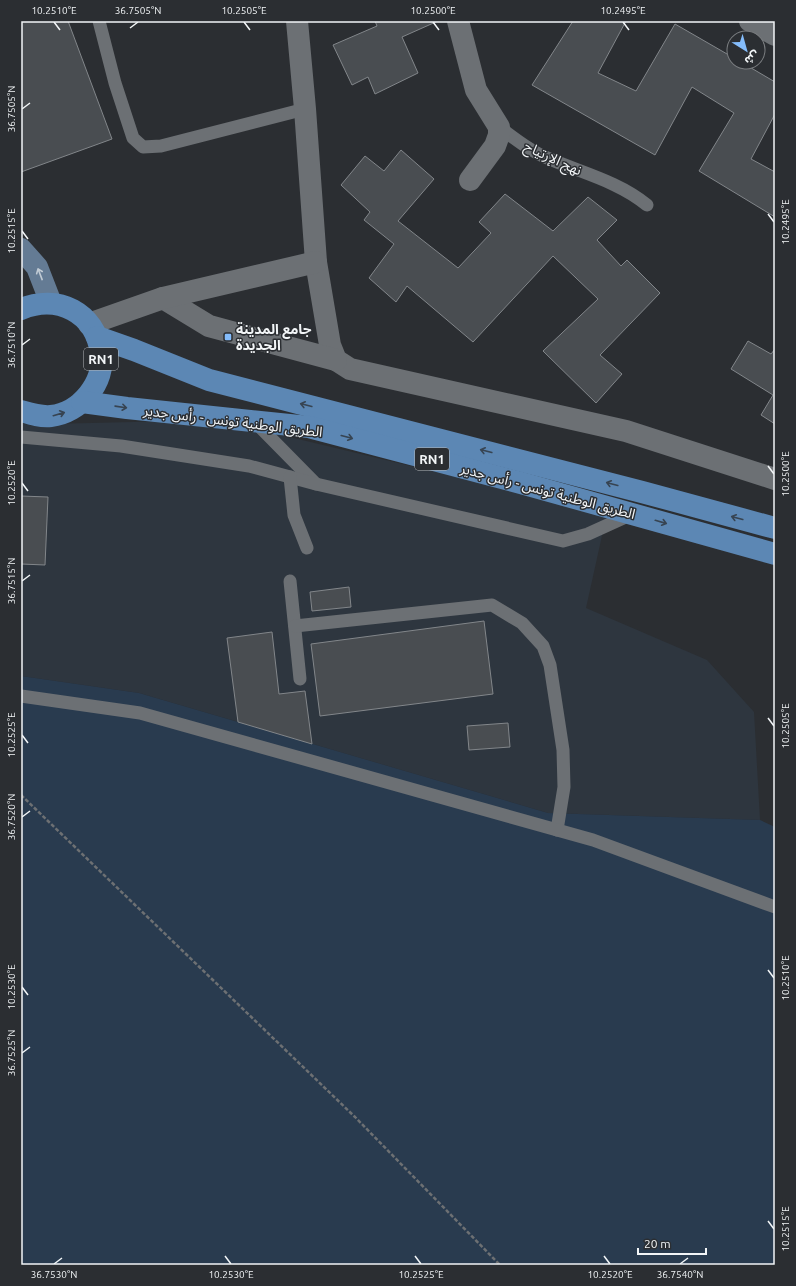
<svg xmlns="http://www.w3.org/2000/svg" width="796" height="1286" viewBox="0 0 796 1286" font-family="Ubuntu,'Noto Sans Arabic',sans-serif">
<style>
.built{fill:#2e363f}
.green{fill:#293b4f}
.building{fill:#494d51;stroke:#82868a}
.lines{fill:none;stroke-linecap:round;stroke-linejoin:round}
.path{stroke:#6d7073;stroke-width:2.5;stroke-dasharray:4 2;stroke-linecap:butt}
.lane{stroke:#6c7074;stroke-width:13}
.street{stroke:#6c7074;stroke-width:22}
.secondary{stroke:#647b94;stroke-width:22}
.primary{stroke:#5c87b4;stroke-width:22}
.oneway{stroke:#c0cad4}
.oneway2{stroke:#374452}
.ticks{fill:none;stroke:#f2f5f7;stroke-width:1.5}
.poi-dot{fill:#84bcfb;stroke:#2b2e32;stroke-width:1.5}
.labels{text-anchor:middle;stroke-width:3;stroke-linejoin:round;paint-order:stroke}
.shield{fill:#2b2e32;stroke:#b6b9bc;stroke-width:1}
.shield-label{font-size:13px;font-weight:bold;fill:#f2f5f7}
.street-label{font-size:14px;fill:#f2f5f7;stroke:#2b2e32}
.poi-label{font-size:14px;font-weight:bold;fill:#f2f5f7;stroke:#2b2e32;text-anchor:start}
.neatline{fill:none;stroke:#f2f5f7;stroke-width:1.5}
.ticks-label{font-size:10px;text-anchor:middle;fill:#f2f5f7}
</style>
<rect width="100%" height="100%" fill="#2b2e32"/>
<polygon class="built" points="218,420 607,513 586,608 707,660 754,712 760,820 548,813 139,693 21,676 21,422 49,424"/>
<polygon class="green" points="21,676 139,693 548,813 760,820 775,827 775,1265 21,1265"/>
<g class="building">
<polygon points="21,21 68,21 112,139 21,172"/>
<polygon points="375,21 438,21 402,37 418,73 375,94 368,77 352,85 333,45 377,26"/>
<polygon points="573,21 626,21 598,73 636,91 675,24 734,58 734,62 741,62 775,82 775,114 751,159 775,172 775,217 699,171 734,113 692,87 655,155 532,85"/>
<polygon points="401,150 434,179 398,221 458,268 491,233 479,222 505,194 553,231 588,197 617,220 597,240 621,266 627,260 660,293 600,355 622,374 596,403 543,351 598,299 553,256 473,342 407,286 396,302 369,278 394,244 364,220 370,212 341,185 365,156 384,171"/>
<polygon points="748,341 771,354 775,349 775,424 761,415 773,395 731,369"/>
<polygon points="21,496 48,497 45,565 21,564"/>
<polygon points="349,587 351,607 312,611 310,592"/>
<polygon points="484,621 493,694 320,716 311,644"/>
<polygon points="272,632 279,694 305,691 312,744 238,722 227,638"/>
<polygon points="508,723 510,747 469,750 467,726"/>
</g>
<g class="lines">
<polyline class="path" points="21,795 355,1117 500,1265"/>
<g class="lane">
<polyline points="99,21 115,83 133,138 143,147 161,146 305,109"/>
<path d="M499,127C514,138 528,150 545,157C579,172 618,181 647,205"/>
<polyline points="254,421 316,484"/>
<polyline points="21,437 121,446 249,466 316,484 563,541 588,534 632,514"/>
<polyline points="290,477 294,515 307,548"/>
<polyline points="290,581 300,679"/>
<polyline points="295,626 492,605 522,623 543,646 550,665 563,750 564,787 557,830"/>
<polyline points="21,696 140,713 593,840 775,907"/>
</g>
<g class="street">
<polyline points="297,21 305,109 316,262 330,345 336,360 350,369 626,431 775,479"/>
<polyline points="458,21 476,90 499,127 499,135 495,146 470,180"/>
<polyline points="750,21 775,35"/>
<polyline points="163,298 209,326 336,360"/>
<polyline points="89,324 163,298 316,262"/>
</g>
<polyline class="secondary" points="21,249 37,267 51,303"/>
<g class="primary">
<path d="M21,309C58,294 95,312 101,353C105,383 80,413 51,416C40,417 31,414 21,411"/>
<polyline points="97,337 134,350 209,380 642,492 775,528"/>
<polyline points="82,402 127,408 309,427 521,483 775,554"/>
</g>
</g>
<defs><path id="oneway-shaft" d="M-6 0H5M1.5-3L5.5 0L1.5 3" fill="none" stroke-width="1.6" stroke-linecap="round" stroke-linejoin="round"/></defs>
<use class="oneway" href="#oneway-shaft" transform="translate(40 274) rotate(-111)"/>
<g class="oneway2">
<use href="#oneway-shaft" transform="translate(306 405) rotate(-166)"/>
<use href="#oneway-shaft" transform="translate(121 407) rotate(8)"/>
<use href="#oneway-shaft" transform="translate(59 414) rotate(-16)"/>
<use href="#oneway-shaft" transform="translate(347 437) rotate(15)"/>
<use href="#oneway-shaft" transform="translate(486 451) rotate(-166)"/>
<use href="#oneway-shaft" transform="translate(612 484) rotate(-165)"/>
<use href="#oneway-shaft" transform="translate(737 518) rotate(-165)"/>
<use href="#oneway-shaft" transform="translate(661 522) rotate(16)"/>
</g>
<path class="ticks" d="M54,22L60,30M244,22L250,30M433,22L439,30M623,22L629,30M130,28L138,22M22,109L30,103M768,214L774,222M22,231L28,239M22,345L30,339M768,466L774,474M22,483L28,491M22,581L30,575M768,718L774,726M22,735L28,743M22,817L30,811M768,970L774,978M22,987L28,995M22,1053L30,1047M768,1221L774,1229M225,1256L231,1264M415,1256L421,1264M604,1256L610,1264M54,1264L62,1258M680,1264L688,1258"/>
<rect class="poi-dot" x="224" y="333" width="8" height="8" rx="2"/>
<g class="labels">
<g class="shield">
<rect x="84" y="348" width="34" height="22" rx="3"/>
<rect x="415" y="448" width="34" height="22" rx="3"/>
</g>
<g class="shield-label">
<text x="101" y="364">RN1</text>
<text x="432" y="464">RN1</text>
</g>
<g class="street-label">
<text transform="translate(553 158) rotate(25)" y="5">نهج الإرتياح</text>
<text transform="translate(233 421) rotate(7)" y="5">الطريق الوطنية تونس - رأس جدير</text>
<text transform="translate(548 491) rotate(15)" y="5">الطريق الوطنية تونس - رأس جدير</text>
</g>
<g class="poi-label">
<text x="236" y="334">جامع المدينة<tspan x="236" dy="16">الجديدة</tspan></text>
</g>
</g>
<rect width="796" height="1286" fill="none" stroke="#2b2e32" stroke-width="44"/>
<g transform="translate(746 50) rotate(143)"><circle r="19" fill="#2b2e32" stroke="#7b7e81"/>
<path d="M0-3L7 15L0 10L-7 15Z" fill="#84bcfb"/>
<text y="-6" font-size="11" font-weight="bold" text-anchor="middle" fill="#f2f5f7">ش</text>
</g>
<path d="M638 1248v6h68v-6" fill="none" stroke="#f2f5f7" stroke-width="2"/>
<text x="644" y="1248" font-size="12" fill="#f2f5f7" stroke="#2b2e32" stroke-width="3" paint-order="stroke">20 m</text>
<rect x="22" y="22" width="752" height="1242" class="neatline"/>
<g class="ticks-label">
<text x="54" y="14">10.2510°E</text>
<text x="138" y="14">36.7505°N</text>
<text x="244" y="14">10.2505°E</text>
<text x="433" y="14">10.2500°E</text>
<text x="623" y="14">10.2495°E</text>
<text transform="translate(11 109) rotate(-90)" y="4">36.7505°N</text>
<text transform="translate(785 222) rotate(-90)" y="4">10.2495°E</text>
<text transform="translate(11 231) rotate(-90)" y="4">10.2515°E</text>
<text transform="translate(11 345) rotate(-90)" y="4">36.7510°N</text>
<text transform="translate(785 474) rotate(-90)" y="4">10.2500°E</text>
<text transform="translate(11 483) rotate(-90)" y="4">10.2520°E</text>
<text transform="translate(11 581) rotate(-90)" y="4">36.7515°N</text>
<text transform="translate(785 726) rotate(-90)" y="4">10.2505°E</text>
<text transform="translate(11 735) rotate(-90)" y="4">10.2525°E</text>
<text transform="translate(11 817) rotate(-90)" y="4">36.7520°N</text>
<text transform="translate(785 978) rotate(-90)" y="4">10.2510°E</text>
<text transform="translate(11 987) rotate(-90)" y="4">10.2530°E</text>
<text transform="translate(11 1053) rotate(-90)" y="4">36.7525°N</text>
<text transform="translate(785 1229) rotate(-90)" y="4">10.2515°E</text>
<text x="54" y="1278">36.7530°N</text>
<text x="231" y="1278">10.2530°E</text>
<text x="421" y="1278">10.2525°E</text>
<text x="610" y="1278">10.2520°E</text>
<text x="680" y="1278">36.7540°N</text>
</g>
</svg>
